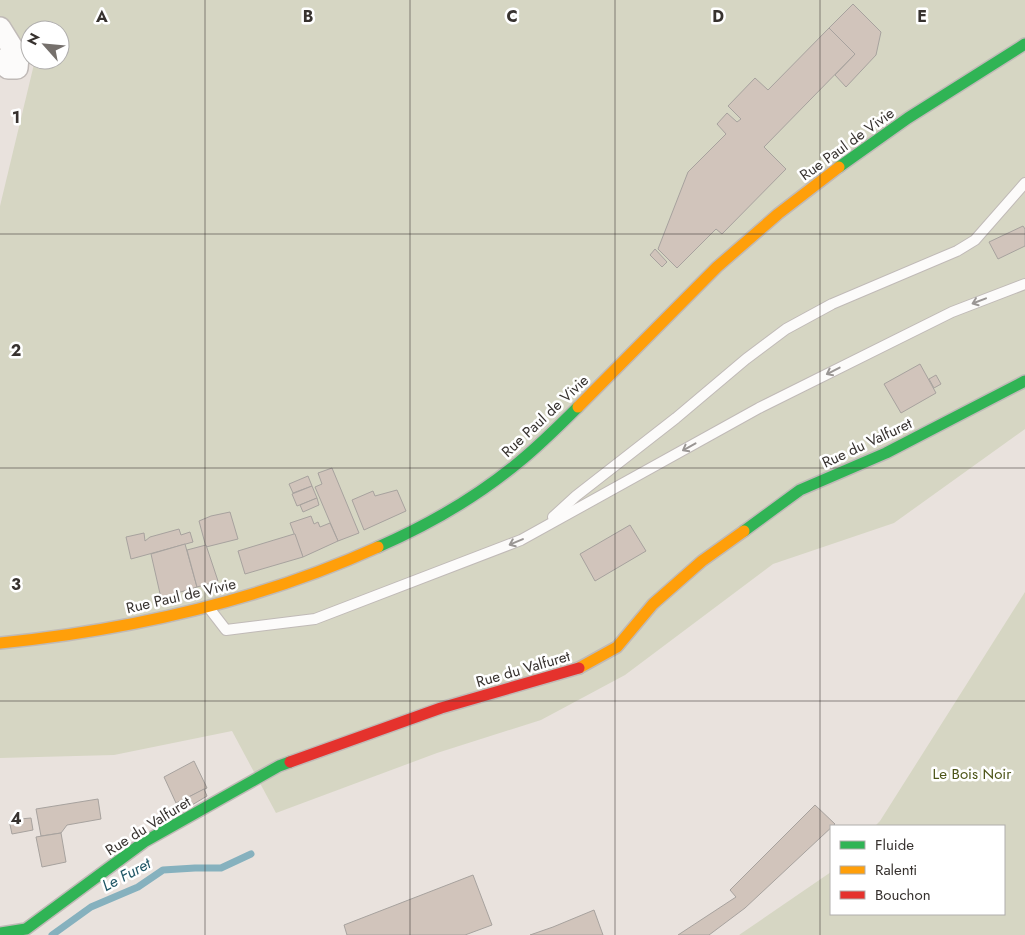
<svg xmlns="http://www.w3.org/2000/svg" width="1025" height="935" viewBox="0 0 1025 935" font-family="Jost,sans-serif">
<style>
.green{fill:#d6d6c3}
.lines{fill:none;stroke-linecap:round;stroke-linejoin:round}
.stream{stroke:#86b1be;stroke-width:7}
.building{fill:#d1c4bb;stroke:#a7a29e}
.lane-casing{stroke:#c0bab7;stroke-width:12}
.street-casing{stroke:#c0bab7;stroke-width:24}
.fast-casing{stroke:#c0bab7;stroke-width:14}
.slow-casing{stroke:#c0bab7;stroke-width:14}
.jam-casing{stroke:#c0bab7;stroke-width:14}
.lane{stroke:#fcfbfa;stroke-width:10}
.street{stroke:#fcfbfa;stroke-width:21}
.fast{stroke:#30b455;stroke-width:11}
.slow{stroke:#ff9f0a;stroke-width:11}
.jam{stroke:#e5322d;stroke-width:11}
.oneway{stroke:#9a9694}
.grid{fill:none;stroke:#37322f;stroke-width:1;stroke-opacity:0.55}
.labels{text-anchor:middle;stroke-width:5;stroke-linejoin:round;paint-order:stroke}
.street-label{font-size:15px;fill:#37322f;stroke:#fff}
.park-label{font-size:15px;fill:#4d5518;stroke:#fff}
.water-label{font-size:16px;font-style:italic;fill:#1e5565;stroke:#fff}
.grid-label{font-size:16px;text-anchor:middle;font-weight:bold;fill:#37322f;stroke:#fff;stroke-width:5;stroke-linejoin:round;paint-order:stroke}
</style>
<rect width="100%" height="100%" fill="#e9e2dd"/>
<g class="green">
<polygon points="0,0 1025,0 1025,429 894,523 773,564 625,675 541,720 437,753 276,813 232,731 114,755 0,758 0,206 35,60 60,60 60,30 30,30 30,55 0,29"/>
<polygon points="1025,592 1025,935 739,935 831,872 831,914 1004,914 1004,826 875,826 880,821"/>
</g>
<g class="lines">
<polyline class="stream" points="52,935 91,907 138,887 163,870 195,868 221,868 251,854"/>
</g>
<g class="building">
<polygon points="853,4 881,32 876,55 846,87 835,75 855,54 829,28"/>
<polygon points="829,28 855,54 764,147 786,169 722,234 716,229 677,268 658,249 688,172 726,134 717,124 727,113 737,122 741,119 728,106 755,78 768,90"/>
<polygon points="1023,226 1025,229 1025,246 998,259 989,242"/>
<polygon points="655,249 667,262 662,267 650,255"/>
<polygon points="920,364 936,393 901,413 884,384"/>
<polygon points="936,375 941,384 934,388 929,379"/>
<polygon points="332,468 359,533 338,541 315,487 322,484 318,473"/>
<polygon points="308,476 312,486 293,493 289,484"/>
<polygon points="312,486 317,498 297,506 292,494"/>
<polygon points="397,490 406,511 364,530 352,500 373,491 375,496"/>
<polygon points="317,498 319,505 303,512 300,505"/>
<polygon points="230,512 238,539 206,547 199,521 211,516"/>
<polygon points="311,516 314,524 318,522 320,527 330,523 338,541 303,557 290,523"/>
<polygon points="630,525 646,551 595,581 580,554"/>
<polygon points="179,529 181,535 190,532 193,542 131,559 126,537 144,533 145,541 150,537"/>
<polygon points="294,534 295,534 303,557 245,574 238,551"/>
<polygon points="185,544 197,587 161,598 151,554"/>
<polygon points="206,545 218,581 197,587 187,550"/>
<polygon points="194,761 207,788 176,803 164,777"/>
<polygon points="204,789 207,796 182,811 177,803"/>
<polygon points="98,799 101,819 67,825 61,833 41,836 36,809"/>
<polygon points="815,805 835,824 745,908 709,935 678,935 736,897 730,890"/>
<polygon points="31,818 33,830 12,834 9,820"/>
<polygon points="61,833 66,862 42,867 36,837"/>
<polygon points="473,875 492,925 465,935 347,935 344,925"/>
<polygon points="594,910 603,935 530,935 553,927"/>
</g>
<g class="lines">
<g class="lane-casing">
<g id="lane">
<polyline points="553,517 576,496 676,418 746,359 786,329 832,304 957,251 975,240 1025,183"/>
<polyline points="209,608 226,630 315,619 521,540 759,408 952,312 1025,284"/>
</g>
</g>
<g class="street-casing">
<polyline id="street" points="0,28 18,57 17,68 8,68 0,60"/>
</g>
<g class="fast-casing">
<g id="fast">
<polyline points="839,167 908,118 1025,44"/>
<polyline points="744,531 800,490 886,453 1025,381"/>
<path d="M378,547C428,525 477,497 519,462C540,445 559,426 578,407"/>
<polyline points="0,933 26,929 144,842 279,766 290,762"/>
</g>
</g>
<g class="slow-casing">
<g id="slow">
<polyline points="578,407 717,267 778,214 839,167"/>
<path d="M0,643C129,630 259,601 378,547"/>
<polyline points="579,668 617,647 653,604 702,561 744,531"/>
</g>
</g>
<g class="jam-casing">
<polyline id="jam" points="290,762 441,708 579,668"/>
</g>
<use href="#lane" class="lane"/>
<use href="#street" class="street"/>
<use href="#fast" class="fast"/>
<use href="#slow" class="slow"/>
<use href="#jam" class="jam"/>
</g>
<defs><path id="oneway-shaft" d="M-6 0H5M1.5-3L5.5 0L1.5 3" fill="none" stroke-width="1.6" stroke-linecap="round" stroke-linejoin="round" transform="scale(1.25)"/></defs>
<g class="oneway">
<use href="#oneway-shaft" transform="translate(979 301) rotate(159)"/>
<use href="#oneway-shaft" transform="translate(833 371) rotate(153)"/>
<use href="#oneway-shaft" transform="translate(689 447) rotate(151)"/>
<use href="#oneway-shaft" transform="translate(516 542) rotate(157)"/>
</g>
<path class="grid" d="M205,0V935M410,0V935M615,0V935M820,0V935M0,234H1025M0,468H1025M0,701H1025"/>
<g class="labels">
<g class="street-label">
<text transform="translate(847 144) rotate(-36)" y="5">Rue Paul de Vivie</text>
<text transform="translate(545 416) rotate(-43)" y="5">Rue Paul de Vivie</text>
<text transform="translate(867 443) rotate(-25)" y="5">Rue du Valfuret</text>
<text transform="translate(181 596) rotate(-13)" y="5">Rue Paul de Vivie</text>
<text transform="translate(523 669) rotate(-16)" y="5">Rue du Valfuret</text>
<text transform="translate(148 826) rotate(-32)" y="5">Rue du Valfuret</text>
</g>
<g class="park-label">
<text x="972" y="779">Le Bois Noir</text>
</g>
<g class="water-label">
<text transform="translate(126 874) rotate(-28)" y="6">Le Furet</text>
</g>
</g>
<g class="grid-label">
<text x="102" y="22">A</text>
<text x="308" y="22">B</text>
<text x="512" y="22">C</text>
<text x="718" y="22">D</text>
<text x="922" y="22">E</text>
<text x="16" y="123">1</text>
<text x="16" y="356">2</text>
<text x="16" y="590">3</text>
<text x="16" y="824">4</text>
</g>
<rect x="830" y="825" width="175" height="90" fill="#ffffff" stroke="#afadac"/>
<rect x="840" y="841" width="25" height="8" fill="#30b455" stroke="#afadac"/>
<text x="875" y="850" font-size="15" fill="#37322f">Fluide</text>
<rect x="840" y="866" width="25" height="8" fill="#ff9f0a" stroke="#afadac"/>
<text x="875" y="875" font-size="15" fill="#37322f">Ralenti</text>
<rect x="840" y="891" width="25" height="8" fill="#e5322d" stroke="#afadac"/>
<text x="875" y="900" font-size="15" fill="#37322f">Bouchon</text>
<g transform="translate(45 45) rotate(297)"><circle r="24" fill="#ffffff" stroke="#afadac"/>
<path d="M0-4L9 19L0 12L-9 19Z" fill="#75706c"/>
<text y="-8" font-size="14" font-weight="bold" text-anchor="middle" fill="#37322f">N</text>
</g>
</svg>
